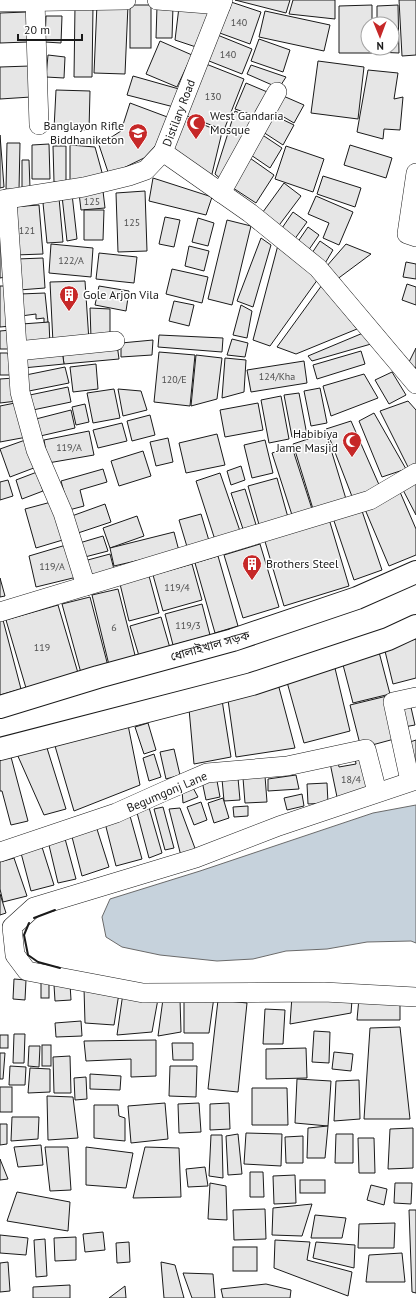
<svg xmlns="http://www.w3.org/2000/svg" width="416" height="1298" viewBox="0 0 416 1298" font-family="'PT Sans','Noto Sans Bengali',sans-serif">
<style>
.water{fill:#c6d2dc;stroke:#6a6a6a}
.building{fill:#e6e6e6;stroke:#1a1a1a}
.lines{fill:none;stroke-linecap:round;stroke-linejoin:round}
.minor-casing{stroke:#1a1a1a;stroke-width:20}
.primary-casing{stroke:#1a1a1a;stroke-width:24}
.minor{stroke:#fff;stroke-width:19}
.primary{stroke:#fff;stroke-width:22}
.wall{stroke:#1a1a1a;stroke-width:2}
.labels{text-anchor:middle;stroke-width:3;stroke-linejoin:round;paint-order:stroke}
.number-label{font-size:10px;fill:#4d4d4d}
.street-label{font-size:12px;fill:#1a1a1a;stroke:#fff}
.poi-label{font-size:12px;fill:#1a1a1a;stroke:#fff;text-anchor:start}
</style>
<rect width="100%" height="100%" fill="#fff"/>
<polygon class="water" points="416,805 416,943 411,941 367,942 327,949 286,951 253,959 217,961 160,955 122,947 106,937 102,917 110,899 200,871 373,813"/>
<g class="building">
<polygon points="235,0 290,0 286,13"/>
<polygon points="293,0 335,0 335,19 289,14"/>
<polygon points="399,0 416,0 416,55 402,56"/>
<polygon points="228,1 261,12 250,44 217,32"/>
<polygon points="97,4 128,5 125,74 94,73"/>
<rect x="130" y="5" width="21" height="43"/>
<polygon points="372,5 372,24 368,24 368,48 372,48 372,53 339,53 339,6"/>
<polygon points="398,5 399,53 376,52 376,48 392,48 392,24 377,24 377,6"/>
<polygon points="75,6 93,6 92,77 74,77"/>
<polygon points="157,6 173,6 172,38 156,38"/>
<polygon points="179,7 210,13 196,47 175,40"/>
<polygon points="265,11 330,25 324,51 259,37"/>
<polygon points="27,12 28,42 0,43 0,13"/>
<polygon points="46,16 62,16 61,43 45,42"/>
<polygon points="215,34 252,49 242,74 204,59"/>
<polygon points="259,39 290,50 283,72 251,61"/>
<polygon points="160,41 192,55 177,87 146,74"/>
<polygon points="48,55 65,57 64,78 46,77"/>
<polygon points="318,61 364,67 358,119 311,113"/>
<polygon points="201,62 244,79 224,130 182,114"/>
<polygon points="251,65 286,77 279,88 247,74"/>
<polygon points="30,66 31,97 0,99 0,67"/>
<polygon points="368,70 398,73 394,99 403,97 400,130 384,129 383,139 357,132"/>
<polygon points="133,76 179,89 174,107 127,95"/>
<polygon points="246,83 272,94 256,116 235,109"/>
<polygon points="56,90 90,91 89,130 54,129"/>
<polygon points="281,95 304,105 294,123 272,110"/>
<polygon points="130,103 170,118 158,143 144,158 109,175 99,145 121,131"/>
<polygon points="235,111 255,120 223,181 215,174"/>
<polygon points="271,114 294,125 283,145 263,132"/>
<polygon points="181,116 222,132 211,178 167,149"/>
<polygon points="261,134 282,148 270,168 248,153"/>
<polygon points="0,135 4,187 0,188"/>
<polygon points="7,143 20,143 19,190 6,189"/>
<polygon points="49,144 50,179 32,179 32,145"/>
<polygon points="70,145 95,147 103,176 70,183"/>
<polygon points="350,145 392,158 386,178 344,165"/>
<polygon points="53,146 66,146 66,181 54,182"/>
<polygon points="286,146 324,159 313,192 275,179"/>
<polygon points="247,156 274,175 256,203 230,186"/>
<polygon points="22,160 29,160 30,188 22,188"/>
<polygon points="323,176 361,188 355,207 317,194"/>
<polygon points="153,178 212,197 206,215 149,201"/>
<polygon points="284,183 301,196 277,228 260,216"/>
<polygon points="103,191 105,208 81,210 79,193"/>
<polygon points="145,191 147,251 118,252 116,193"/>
<polygon points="72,194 77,239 67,241 62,196"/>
<polygon points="316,196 353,212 339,245 323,238 329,223 308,214"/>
<polygon points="59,198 63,242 47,243 43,203"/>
<polygon points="39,205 43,254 15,255 12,207"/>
<polygon points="0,209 5,277 0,278"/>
<polygon points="84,210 104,210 103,240 84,240"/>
<polygon points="293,212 307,222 294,240 280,231"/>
<polygon points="165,217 180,220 174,247 159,244"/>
<polygon points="198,218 214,223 208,246 192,242"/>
<polygon points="227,220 251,226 232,305 208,299"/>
<polygon points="308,227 319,235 308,251 297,243"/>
<polygon points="261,238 271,245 253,307 237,301"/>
<polygon points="320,241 333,250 324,265 310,256"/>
<polygon points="51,244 93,248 91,277 49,273"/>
<polygon points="346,244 371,254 336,280 326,267"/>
<polygon points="278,245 318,279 270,346 253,340"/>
<polygon points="189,246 209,251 204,271 185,266"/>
<polygon points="99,253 137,257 134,283 96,279"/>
<polygon points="43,258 45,288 19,290 17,259"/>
<polygon points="406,262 416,264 416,279 403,277"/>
<polygon points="172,269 208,277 202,303 166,294"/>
<polygon points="85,281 89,341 53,343 50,282"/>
<polygon points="407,284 416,287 416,305 402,300"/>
<polygon points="322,285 357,329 296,354 277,347"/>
<polygon points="0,286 10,286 11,326 0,327"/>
<polygon points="99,286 129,291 126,311 95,305"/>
<polygon points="45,293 48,322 44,323 44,318 36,319 36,314 21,316 20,294"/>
<polygon points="174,301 194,305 189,326 169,321"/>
<polygon points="241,305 252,311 247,338 233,335"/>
<polygon points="90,308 110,309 110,338 91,338"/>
<polygon points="49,322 50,345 22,346 22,324"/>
<polygon points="11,330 12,349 0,349 0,331"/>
<polygon points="363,333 371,344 312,361 308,356"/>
<polygon points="159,335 223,338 222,352 158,347"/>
<polygon points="232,339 248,343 245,357 227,355"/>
<polygon points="153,340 152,355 121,357 121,343"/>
<polygon points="117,344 119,359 64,364 62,350"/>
<polygon points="416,348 416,368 408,364"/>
<polygon points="62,350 64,364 23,368 21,354"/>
<polygon points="361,351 365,364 317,379 313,365"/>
<polygon points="159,352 195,355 190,406 154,402"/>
<polygon points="0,353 12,353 13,375 0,375"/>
<polygon points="196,355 222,358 217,399 191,406"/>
<polygon points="225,358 246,360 244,392 222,398"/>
<polygon points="304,361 307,383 251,392 247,370"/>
<polygon points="96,364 98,389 73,392 70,367"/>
<polygon points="65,367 69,383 24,392 21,376"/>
<polygon points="392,372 406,395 389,404 375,380"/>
<polygon points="364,374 378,398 331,416 323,386"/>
<polygon points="14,378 17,401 0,403 0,379"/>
<polygon points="68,387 71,402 28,411 25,396"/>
<polygon points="320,388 327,423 311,426 304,391"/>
<polygon points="114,389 120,418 93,423 87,393"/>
<polygon points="118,389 141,391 147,410 123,416"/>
<polygon points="299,393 307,435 292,437 284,395"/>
<polygon points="281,396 289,439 269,443 261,400"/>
<polygon points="408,401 416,410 416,465 409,469 380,411"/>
<polygon points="20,402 27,437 0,442 0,406"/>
<polygon points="258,403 263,430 225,437 220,410"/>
<polygon points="85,404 89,422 76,425 72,407"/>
<polygon points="71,410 75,428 36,437 32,420"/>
<polygon points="374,413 406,469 382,477 359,421"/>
<polygon points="150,415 155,435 132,441 127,421"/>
<polygon points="351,421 380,487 353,499 326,429"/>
<polygon points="122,423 127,441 98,448 93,430"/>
<polygon points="89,431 94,455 48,463 44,440"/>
<polygon points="326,433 346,499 313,509 293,444"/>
<polygon points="217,434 225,465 186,473 179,443"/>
<polygon points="168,438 173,462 156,466 150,442"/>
<polygon points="28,439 39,466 10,477 0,449"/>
<polygon points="265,440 273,473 252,478 244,445"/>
<polygon points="292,447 312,509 292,515 272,453"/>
<polygon points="143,451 151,476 119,486 111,461"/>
<polygon points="241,466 245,480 231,485 227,471"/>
<polygon points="103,469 107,482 80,490 84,506 69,510 61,481"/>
<polygon points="37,472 43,491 22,499 16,480"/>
<polygon points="220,473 241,534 216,543 196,481"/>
<polygon points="277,478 289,521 260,528 248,486"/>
<polygon points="8,480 13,496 0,500 0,482"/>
<polygon points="416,480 416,515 402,488"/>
<polygon points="245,489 257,528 244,532 231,493"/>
<polygon points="400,492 416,529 416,555 389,566 364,507"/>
<polygon points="55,501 66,539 36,548 25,509"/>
<polygon points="105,504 111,522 75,534 69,517"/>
<polygon points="361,508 382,570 354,580 333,518"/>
<polygon points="201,514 210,544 188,550 179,520"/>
<polygon points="137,516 144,536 110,548 103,528"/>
<polygon points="329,519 349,586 284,606 264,538"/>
<polygon points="174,532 179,551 114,566 110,548"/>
<polygon points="103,536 108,551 81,558 76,544"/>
<polygon points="260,544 279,607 243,618 224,555"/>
<polygon points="66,545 77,577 36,587 29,556"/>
<polygon points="110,554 115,573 89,580 84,561"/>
<polygon points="218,556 238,626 215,633 195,563"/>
<polygon points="192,564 202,600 163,611 153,575"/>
<polygon points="149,576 159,613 129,621 120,584"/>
<polygon points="0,578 5,596 0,597"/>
<polygon points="118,589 136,659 109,665 92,595"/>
<polygon points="90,597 108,666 81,673 62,604"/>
<polygon points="202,604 210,635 173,645 165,614"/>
<polygon points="58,605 78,673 26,688 6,620"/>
<polygon points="161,617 170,648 139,656 130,626"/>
<polygon points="3,620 21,689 0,695 0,621"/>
<polygon points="416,639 416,678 393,684 384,647"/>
<polygon points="379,652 390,694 353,703 342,661"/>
<polygon points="334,664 350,731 304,743 287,682"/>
<polygon points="277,680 295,748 236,757 228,700"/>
<polygon points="387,696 398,738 361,748 350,705"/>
<polygon points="222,700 231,757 194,764 189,709"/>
<polygon points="410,703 415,725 404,727 399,706"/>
<polygon points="148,723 156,750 144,754 135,727"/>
<polygon points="128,725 140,785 74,811 55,746"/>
<polygon points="416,740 416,761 413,761 407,743"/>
<polygon points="47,748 66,809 44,815 17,754"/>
<polygon points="174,749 180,775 166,779 160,752"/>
<polygon points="154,754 161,777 149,781 143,758"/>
<polygon points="363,756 371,791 337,797 330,763 338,761 339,767 356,764 355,758"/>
<polygon points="11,757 28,821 11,825 2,791 0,791 0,760"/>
<polygon points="296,775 299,789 268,791 268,779"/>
<polygon points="265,776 267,802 245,803 243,778"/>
<polygon points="238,778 240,800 224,801 222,779"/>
<polygon points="202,781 217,781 220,797 206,800"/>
<polygon points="327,783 328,803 308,804 307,784"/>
<polygon points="192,786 198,797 183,803 182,790"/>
<polygon points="302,794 304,806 287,810 284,798"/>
<polygon points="223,798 229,818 214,823 208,803"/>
<polygon points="201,802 207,820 194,825 187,807"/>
<polygon points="148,804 162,853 149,858 136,809"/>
<polygon points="248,806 248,816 234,817 233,807"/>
<polygon points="163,807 174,848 165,850 154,809"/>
<polygon points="180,808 196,851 181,856 169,809"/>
<polygon points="130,816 142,859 116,866 105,823"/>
<polygon points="96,826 109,867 82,876 71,833"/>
<polygon points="64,835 76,879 58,883 48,841"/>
<polygon points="42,847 54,885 31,891 21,853"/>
<polygon points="14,858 27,896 3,902 0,889 0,862"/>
<polygon points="0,894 6,913 0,915"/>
<polygon points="14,979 26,980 25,1000 13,999"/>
<rect x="41" y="979" width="8" height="19"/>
<polygon points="70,984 71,1000 55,1001 54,985"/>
<polygon points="84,988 119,993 114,1025 85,1023"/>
<polygon points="123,993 158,999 152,1032 117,1035"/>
<polygon points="292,996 352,1000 351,1013 290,1024"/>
<polygon points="184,997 214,997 209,1033 184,1033"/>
<polygon points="359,998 400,1003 400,1020 357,1020"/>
<polygon points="163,999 180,999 181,1032 158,1036"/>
<polygon points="218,1000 247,1003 238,1092 208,1089"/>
<polygon points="265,1009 285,1010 283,1044 263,1044"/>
<polygon points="81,1021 82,1036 56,1037 55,1023"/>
<polygon points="400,1027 410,1119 364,1119 370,1028"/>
<polygon points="314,1031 330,1032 329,1063 312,1062"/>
<polygon points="14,1034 25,1034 24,1063 13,1063"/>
<rect x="0" y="1035" width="8" height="13"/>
<polygon points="156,1040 156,1076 131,1077 131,1059 86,1061 84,1041"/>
<polygon points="172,1043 193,1043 193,1060 173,1060"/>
<rect x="42" y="1045" width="9" height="21"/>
<polygon points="29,1046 40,1046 39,1067 28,1066"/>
<polygon points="306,1048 307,1078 266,1079 266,1049"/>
<polygon points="334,1052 353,1054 351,1071 332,1069"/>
<polygon points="0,1053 5,1053 3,1079 0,1079"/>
<polygon points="70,1056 71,1093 54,1093 53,1057"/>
<polygon points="10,1066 26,1067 25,1085 9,1085"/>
<polygon points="170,1066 197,1066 196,1097 169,1096"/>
<polygon points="30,1068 50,1069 50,1092 28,1093"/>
<polygon points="90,1074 121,1076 120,1090 90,1089"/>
<polygon points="86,1077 87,1099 75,1100 74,1078"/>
<polygon points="297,1079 331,1081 328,1126 295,1123"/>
<polygon points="359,1080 360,1119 334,1121 336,1081"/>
<rect x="0" y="1087" width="12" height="25"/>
<polygon points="252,1088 287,1088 288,1125 252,1125"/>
<polygon points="47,1096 73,1097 78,1138 48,1140"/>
<polygon points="165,1103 168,1139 131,1143 128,1106"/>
<polygon points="199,1103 201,1132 179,1133 178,1104"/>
<polygon points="229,1103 230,1129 210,1130 210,1104"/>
<polygon points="94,1105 118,1105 119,1116 125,1118 125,1141 94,1138"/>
<polygon points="12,1117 39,1117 38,1139 11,1141"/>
<polygon points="0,1124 7,1124 7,1144 0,1145"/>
<polygon points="328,1126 325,1158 307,1158 308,1128"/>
<polygon points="413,1128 413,1168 388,1169 390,1129"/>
<polygon points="246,1133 282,1134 281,1166 244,1164"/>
<polygon points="238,1134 242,1174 228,1175 226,1136"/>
<polygon points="336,1134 353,1134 353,1163 335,1163"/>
<polygon points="211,1135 222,1135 223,1178 209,1176"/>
<polygon points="303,1136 303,1163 286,1163 285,1137"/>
<polygon points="358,1138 374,1138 375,1173 359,1173"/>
<polygon points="41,1145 43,1165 18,1167 14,1147"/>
<polygon points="45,1147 68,1147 71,1190 50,1191"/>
<polygon points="86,1147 133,1153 126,1188 86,1185"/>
<polygon points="145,1147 179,1148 181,1197 133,1198"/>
<polygon points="0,1159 8,1179 0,1180"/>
<polygon points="205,1167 208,1186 188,1187 186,1169"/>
<polygon points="250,1172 263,1172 264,1197 250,1197"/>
<polygon points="295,1175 296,1203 274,1204 273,1176"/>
<rect x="300" y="1180" width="25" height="13"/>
<polygon points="210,1183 226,1186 227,1220 208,1219"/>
<polygon points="395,1183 412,1183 411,1204 394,1203"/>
<polygon points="371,1185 387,1189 384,1205 367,1200"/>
<polygon points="17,1192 70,1202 68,1231 7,1221"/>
<polygon points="312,1204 302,1236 272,1235 273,1208"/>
<polygon points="265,1209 266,1239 234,1240 233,1210"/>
<polygon points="409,1210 416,1210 416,1293 412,1292"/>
<polygon points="315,1215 346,1218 342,1238 311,1238"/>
<polygon points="395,1223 394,1248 358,1248 359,1224"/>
<polygon points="103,1232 105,1250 85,1252 83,1234"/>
<polygon points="0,1235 28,1238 26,1255 0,1253"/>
<polygon points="76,1237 76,1260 55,1261 54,1238"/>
<polygon points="45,1239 47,1276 36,1277 34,1240"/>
<polygon points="275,1240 310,1242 307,1260 352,1272 348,1296 274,1268"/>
<polygon points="129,1242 130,1262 117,1263 116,1243"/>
<polygon points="316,1242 355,1245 354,1268 313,1258"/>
<rect x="233" y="1247" width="24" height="24"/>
<polygon points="402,1253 405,1282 366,1282 369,1255"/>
<polygon points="8,1262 10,1291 0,1292 0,1263"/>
<polygon points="161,1262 175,1265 184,1298 164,1298"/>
<polygon points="183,1273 213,1274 215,1298 192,1298"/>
<polygon points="266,1284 291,1290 290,1298 223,1298 221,1289"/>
<polygon points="70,1285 70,1298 33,1298 33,1287"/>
<polygon points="125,1286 126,1298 109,1298"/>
</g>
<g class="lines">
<g class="minor-casing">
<g id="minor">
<polyline points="157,0 221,5"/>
<polyline points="35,1 39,125"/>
<polyline points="0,2 126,0"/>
<polyline points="163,152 250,213 318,268 416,384"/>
<polyline points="416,173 407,234 416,237"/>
<polyline points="221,193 277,92"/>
<polyline points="7,199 20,392 36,450 63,513 86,586"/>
<polyline points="0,200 84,187 129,176 146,170 163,152 223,0"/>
<polyline points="17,351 115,341"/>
<polyline points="0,612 370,500 416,473"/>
<polyline points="416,780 279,826 196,858 34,907 12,927 15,955 27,971 143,993 324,992 416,997"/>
<polyline points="410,781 393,702 416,697"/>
<polyline points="0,852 116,813 165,791 207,773 287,766 366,749 377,792"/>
</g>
</g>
<g class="primary-casing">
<g id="primary">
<polyline points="0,707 98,677 233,640 357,598 416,572"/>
<polyline points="0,749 252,684 388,639 416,626"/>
</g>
</g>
<use href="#minor" class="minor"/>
<use href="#primary" class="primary"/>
<g class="wall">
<polyline points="34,918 55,910"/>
<polyline points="29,923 24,935 28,955 38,962 60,968"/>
</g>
</g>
<defs>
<g id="mosque-pin" transform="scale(1)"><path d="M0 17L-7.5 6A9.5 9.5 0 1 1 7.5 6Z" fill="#c62828" stroke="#fff"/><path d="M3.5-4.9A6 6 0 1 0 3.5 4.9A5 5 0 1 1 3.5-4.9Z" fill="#fff"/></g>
<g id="school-pin" transform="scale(1)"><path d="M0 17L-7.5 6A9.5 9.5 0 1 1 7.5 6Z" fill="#c62828" stroke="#fff"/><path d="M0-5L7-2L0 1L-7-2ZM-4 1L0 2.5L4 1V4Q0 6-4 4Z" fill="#fff"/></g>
<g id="building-pin" transform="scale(1)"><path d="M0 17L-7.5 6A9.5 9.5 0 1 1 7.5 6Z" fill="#c62828" stroke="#fff"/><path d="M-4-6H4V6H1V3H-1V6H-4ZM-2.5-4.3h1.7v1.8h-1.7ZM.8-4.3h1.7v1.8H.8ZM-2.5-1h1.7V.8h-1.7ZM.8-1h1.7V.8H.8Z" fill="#fff"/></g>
</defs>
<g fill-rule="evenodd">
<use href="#mosque-pin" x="196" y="123"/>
<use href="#school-pin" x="138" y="133"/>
<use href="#building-pin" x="69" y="295"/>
<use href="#mosque-pin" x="352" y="441"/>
<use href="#building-pin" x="252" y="564"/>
</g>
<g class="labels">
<g class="number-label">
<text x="239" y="26">140</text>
<text x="228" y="58">140</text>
<text x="213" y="100">130</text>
<text x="92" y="205">125</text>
<text x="132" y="226">125</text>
<text x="27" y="234">121</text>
<text x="71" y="264">122/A</text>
<text x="277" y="380">124/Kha</text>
<text x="174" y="383">120/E</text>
<text x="69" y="451">119/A</text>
<text x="52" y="570">119/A</text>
<text x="177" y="591">119/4</text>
<text x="188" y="629">119/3</text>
<text x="114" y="631">6</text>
<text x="42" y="651">119</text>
<text x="351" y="783">18/4</text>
</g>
<g class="street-label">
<text transform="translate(179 113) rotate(-69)" y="4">Distilary Road</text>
<text transform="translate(210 646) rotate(-16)" y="4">ধোলাইখাল সড়ক</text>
<text transform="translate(167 792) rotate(-23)" y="4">Begumgonj Lane</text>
</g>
<g class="poi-label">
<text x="210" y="120">West Gandaria<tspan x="210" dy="14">Mosque</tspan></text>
<text x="124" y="130" text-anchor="end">Banglayon Rifle<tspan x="124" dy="14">Biddhaniketon</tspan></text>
<text x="83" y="299">Gole Arjon Vila</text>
<text x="338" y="438" text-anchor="end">Habibiya<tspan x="338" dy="14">Jame Masjid</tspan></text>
<text x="266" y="568">Brothers Steel</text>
</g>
</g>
<g transform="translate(380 36) rotate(179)"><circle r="19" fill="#ffffff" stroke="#a3a3a3"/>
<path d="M0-3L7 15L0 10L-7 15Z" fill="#c62828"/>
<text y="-6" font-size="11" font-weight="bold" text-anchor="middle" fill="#1a1a1a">N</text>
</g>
<path d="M18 34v6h64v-6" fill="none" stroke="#1a1a1a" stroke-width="2"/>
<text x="24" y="34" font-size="12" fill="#1a1a1a" stroke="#ffffff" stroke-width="3" paint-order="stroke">20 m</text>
</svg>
